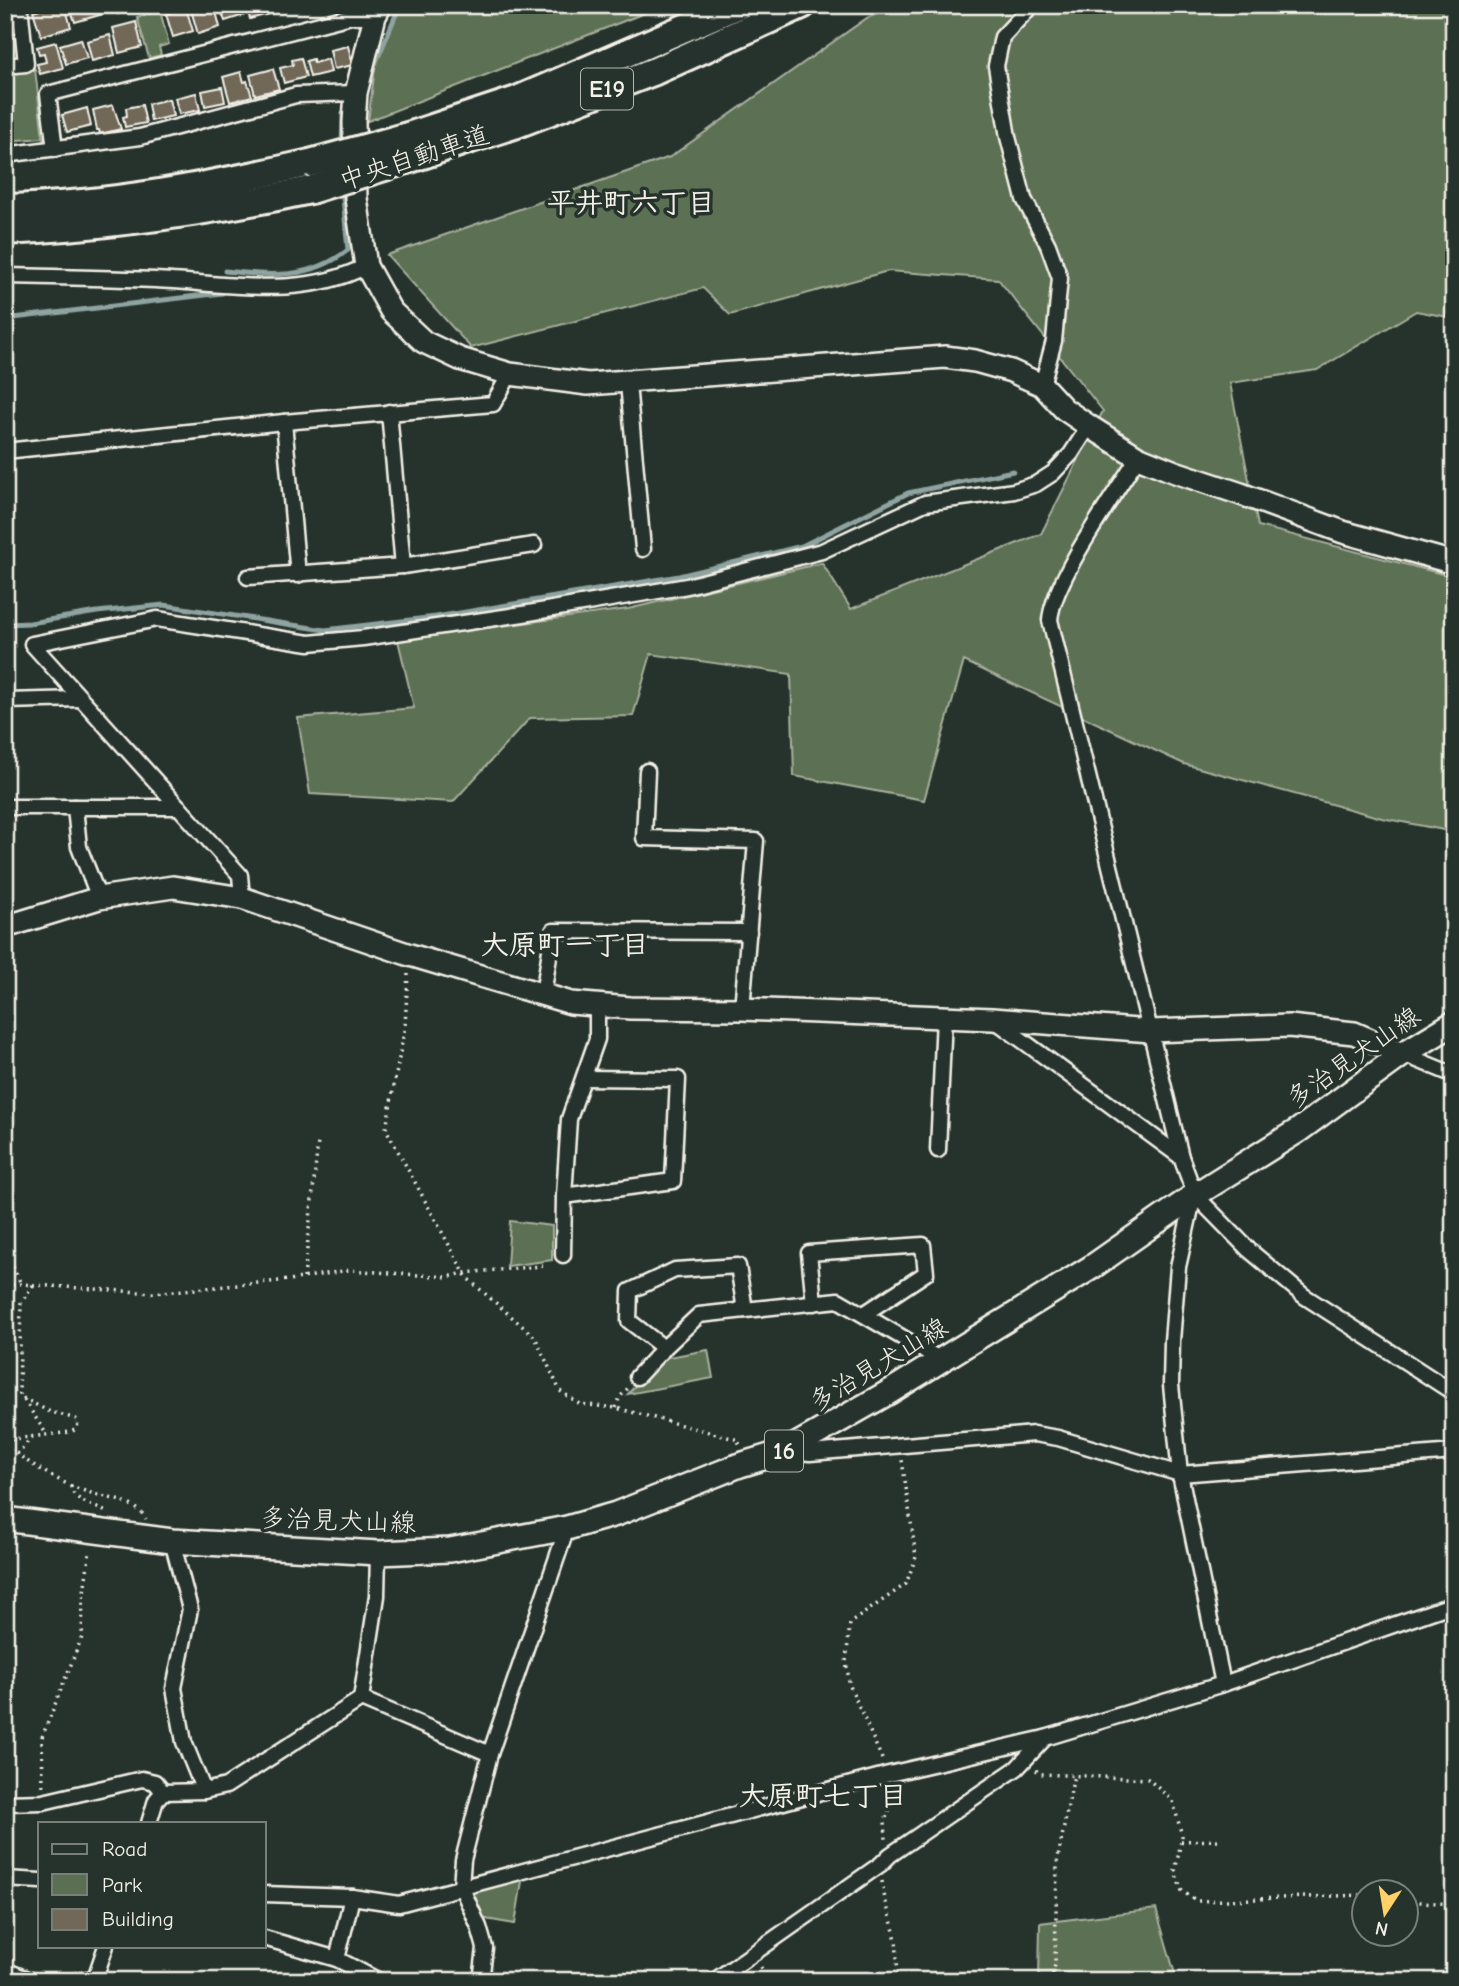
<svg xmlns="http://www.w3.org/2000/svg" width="1459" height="1986" viewBox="0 0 1459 1986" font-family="'Comic Neue','Klee One',sans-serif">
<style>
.green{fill:#5b6f52;stroke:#a8b09d;stroke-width:2}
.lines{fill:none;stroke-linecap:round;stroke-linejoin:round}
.stream{stroke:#8fa3a1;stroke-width:5}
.building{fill:#716859;stroke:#f4f1e8;stroke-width:2}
.street-casing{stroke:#f4f1e8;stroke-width:19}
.secondary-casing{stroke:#f4f1e8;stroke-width:26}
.primary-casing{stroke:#f4f1e8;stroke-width:28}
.highway-casing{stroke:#f4f1e8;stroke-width:32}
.path{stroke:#f4f1e8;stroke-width:3.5;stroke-dasharray:2 5;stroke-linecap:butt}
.street{stroke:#26332d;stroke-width:14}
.secondary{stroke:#26332d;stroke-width:21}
.primary{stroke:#26332d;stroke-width:23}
.highway{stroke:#26332d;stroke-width:26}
.highway-bridge-casing{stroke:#f4f1e8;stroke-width:32;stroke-linecap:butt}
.highway-bridge{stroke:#26332d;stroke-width:26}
.labels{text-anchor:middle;stroke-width:7;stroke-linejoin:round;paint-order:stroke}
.shield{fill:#26332d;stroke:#b6b8b0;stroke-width:2}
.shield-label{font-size:24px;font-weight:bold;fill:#f4f1e8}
.street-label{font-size:26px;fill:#f4f1e8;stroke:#26332d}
.neighbourhood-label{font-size:28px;font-weight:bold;fill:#f4f1e8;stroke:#26332d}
</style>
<rect width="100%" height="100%" fill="#26332d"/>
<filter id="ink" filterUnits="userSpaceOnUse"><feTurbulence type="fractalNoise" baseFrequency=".0143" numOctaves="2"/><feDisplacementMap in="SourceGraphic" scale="14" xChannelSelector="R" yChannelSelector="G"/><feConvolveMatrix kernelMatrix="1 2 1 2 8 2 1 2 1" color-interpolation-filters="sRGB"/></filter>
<g filter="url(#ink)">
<g class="green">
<polygon points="400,5 665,5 368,121 375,68"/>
<polygon points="899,5 1454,5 1454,318 1416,311 1317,370 1230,383 1258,526 1454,577 1454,832 1382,818 1184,764 964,661 924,800 794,776 791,674 651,654 633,716 530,718 453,802 310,794 298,718 414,708 398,640 628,609 822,563 851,609 1041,534 1103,411 998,279 888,271 730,315 703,288 471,348 387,255 670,157 867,18"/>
<polygon points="160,11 169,44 159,47 161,55 149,58 137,17"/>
<polygon points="35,69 43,138 5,141 5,71"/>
<polygon points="510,1221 552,1226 552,1260 507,1266"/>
<polygon points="708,1350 713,1378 628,1394 658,1359"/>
<polygon points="523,1875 515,1924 480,1918 469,1888"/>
<polygon points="1156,1909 1177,1981 1039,1981 1040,1923"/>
</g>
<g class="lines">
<g class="stream">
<polyline points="379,55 400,5"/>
<polyline points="342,145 343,114"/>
<path d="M225,271C271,276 310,280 348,250L342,187"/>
<polyline points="5,319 222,293"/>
<polyline points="5,624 30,623 97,612 164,605 325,630 436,617 679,576 802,546 908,493 1013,471"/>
</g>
</g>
<g class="building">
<polygon points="53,5 54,9 65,5 71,27 41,36 33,11"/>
<polygon points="69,5 100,5 103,14 75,22"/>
<polygon points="103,5 134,5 135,8 118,14 116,8 106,12"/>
<polygon points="219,5 241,5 244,15 225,21"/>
<polygon points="246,5 270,5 272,13 250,19"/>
<polygon points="203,7 204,11 215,8 220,27 198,34 191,10"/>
<polygon points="186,8 193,31 173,37 166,14"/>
<polygon points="136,22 142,47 119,53 113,28"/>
<polygon points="5,31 11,31 12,49 5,49"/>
<polygon points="110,35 115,55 92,61 87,41"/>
<polygon points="81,39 87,58 66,64 60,45"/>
<polygon points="56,42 63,68 40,74 37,64 46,62 44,53 39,54 37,47"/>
<polygon points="348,46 353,65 334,69 330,50"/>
<polygon points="301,58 306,77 284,83 280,68 293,65 292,60"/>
<polygon points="313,59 314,63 328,59 331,72 310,77 306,61"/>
<polygon points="273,69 279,89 255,95 250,75"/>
<polygon points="241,72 244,82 247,81 252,96 230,102 223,77"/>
<polygon points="222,87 225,102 205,106 202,91"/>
<polygon points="196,93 200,110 179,114 175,98"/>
<polygon points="169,99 173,116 151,121 148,104"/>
<polygon points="113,105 121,129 100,134 99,130 97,130 93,110"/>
<polygon points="142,105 146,123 125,127 123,117 127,116 126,108"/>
<polygon points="87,108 91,126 67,132 62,115"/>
</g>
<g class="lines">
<g class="street-casing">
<g id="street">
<polyline points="1032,5 1002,37 996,66 1008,137 1024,199 1048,245 1060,278 1054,341 1042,385"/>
<polyline points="5,66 26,64 20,5"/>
<polyline points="55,149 48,94 351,16 375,16"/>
<polyline points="5,155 140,137 296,95 356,93"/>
<path d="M5,276C55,277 105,278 155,280C226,283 301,300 366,266"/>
<polyline points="628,383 643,549"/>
<polyline points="389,412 403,566"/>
<polyline points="284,422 298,575"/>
<polyline points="5,451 284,422 493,404 510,374"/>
<path d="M1138,457C1115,494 1053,581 1050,620L1181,1157L1195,1195L1249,1250L1304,1296L1454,1393"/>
<polyline points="248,577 403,566 534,545"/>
<polyline points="5,701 81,699"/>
<polyline points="647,771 644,838 756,841 742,1009"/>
<polyline points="5,807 179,807"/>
<polyline points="75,807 79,847 99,898"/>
<polyline points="242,898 240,875 32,644 157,619 309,643 363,638 523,614 687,586 822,551 925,503 1014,491 1036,484 1053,473 1071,454 1089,426"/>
<polyline points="543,995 553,931 749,932"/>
<polyline points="996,1021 1181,1157"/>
<polyline points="1403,1054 1454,1075"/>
<polyline points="938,1150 944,1017"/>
<polyline points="1194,1195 1178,1267 1172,1341 1171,1385 1180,1474 1223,1684"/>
<polyline points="564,1196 673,1181 678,1079 584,1078"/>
<polyline points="563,1255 564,1196 569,1119 597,1039 597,1005"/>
<polyline points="814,1303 809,1253 923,1245 926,1273 864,1314"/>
<polyline points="664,1348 629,1321 630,1291 675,1270 738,1266 745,1310"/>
<polyline points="637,1377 664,1348 699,1315 838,1300 941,1360"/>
<polyline points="787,1451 810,1453 1034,1434 1058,1438 1180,1474 1454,1452"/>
<polyline points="172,1541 190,1609 174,1688 184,1742 204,1791"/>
<polyline points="361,1699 490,1754"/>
<polyline points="5,1803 43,1802 142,1779 155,1782 163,1792"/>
<polyline points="149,1823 156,1800 163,1792 204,1791 226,1786 361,1699 377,1596 378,1553"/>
<polyline points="5,1879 40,1881"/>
<polyline points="264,1894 352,1897 399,1904 889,1774 1045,1738 1223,1684 1454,1604"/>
<polyline points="264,1938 337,1959 379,1981"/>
<polyline points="337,1959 352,1897"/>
<polyline points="5,1970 32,1981"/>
<polyline points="75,1981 95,1978 106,1946"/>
<polyline points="481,1981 485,1948 479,1927 461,1886 463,1860 490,1754 567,1528"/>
<polyline points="714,1981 881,1864 890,1855 1017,1768 1045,1738"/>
</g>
</g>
<g class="secondary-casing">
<g id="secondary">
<polyline points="381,5 375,16 356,93 354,122 356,198 366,266 391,311 424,342 460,359 510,374 588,384 945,357 975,361 1011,371 1042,385 1064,409 1089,426 1138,457 1175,472 1241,494 1343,532 1454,563"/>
<polyline points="5,927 99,898 173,887 242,898 410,955 571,1003 630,1008 742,1009 992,1019 1151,1031 1289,1026 1354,1033 1403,1054"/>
</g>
</g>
<g class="primary-casing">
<polyline id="primary" points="5,1519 172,1541 378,1553 450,1550 567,1528 616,1514 740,1465 786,1451 891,1391 1092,1267 1195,1195 1299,1130 1403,1054 1454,1023"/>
</g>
<g class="highway-casing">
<g id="highway">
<polyline points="408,136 517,100 738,5"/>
<polyline points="407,160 514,125 655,71 802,5"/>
<path d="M5,208C108,205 210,186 310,163"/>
<path d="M5,231C108,226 209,212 310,190"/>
</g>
</g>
<g class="path">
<polyline points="408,974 405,1026 386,1129 467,1278 535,1337 560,1391 580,1404 616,1408 739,1440 739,1445"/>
<polyline points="5,1247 21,1284"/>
<polyline points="304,1278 318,1142"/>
<polyline points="5,1285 21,1284 153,1293 290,1280 349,1270 448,1277 464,1273 543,1266"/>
<path d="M33,1285L21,1303L19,1396L48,1411L76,1419L78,1424L76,1429L71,1432L13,1439L7,1443L10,1450C35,1466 59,1483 88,1492C107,1499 136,1500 146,1519"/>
<polyline points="24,1400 47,1435"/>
<polyline points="616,1408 619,1398 629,1387"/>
<polyline points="17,1454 32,1437"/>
<path d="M71,1486C72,1501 94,1505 106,1512"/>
<polyline points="882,1759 850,1686 846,1662 850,1623 906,1584 916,1557 902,1460"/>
<polyline points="1036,1770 1041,1774 1148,1779 1173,1801 1182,1836 1175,1872 1182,1891 1197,1901 1364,1895"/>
<polyline points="43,1786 42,1737 82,1637 83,1599 90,1550"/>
<polyline points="884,1789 889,1811 885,1820 886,1839"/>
<polyline points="1181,1841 1221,1840"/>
<path d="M882,1881C884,1901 891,1917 895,1936C899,1952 894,1966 902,1981"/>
<polyline points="1406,1898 1421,1902 1454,1904"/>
<polyline points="761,1967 767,1981"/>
<polyline points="1051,1981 1055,1965 1057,1863 1074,1775"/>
</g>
<use href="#street" class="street"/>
<use href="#secondary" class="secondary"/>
<use href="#primary" class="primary"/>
<use href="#highway" class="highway"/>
<g class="highway-bridge-casing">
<g id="highway-bridge">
<polyline points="310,163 408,136"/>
<polyline points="310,190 407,160"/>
</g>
</g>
<use href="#highway-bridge" class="highway-bridge"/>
</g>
</g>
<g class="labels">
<g class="shield">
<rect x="581" y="68.5" width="52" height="41" rx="5"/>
<rect x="765" y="1430.5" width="38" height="41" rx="5"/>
</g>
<g class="shield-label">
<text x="607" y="97">E19</text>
<text x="784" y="1459">16</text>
</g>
<g class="street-label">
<text transform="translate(414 157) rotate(-18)" y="9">中央自動車道</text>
<text transform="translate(1353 1057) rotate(-35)" y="9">多治見犬山線</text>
<text transform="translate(878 1364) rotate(-31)" y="9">多治見犬山線</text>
<text transform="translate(338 1520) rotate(2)" y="9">多治見犬山線</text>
</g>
<g class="neighbourhood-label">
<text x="631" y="212">平井町六丁目</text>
<text x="565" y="954">大原町一丁目</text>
<text x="823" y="1805">大原町七丁目</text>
</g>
</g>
<rect width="1459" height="1986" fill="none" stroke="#26332d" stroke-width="28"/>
<rect x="14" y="14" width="1431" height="1958" fill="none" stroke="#f4f1e8" stroke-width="2.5" filter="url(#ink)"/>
<rect x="38" y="1822" width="228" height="126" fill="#26332d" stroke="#787f78" stroke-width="2"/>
<rect x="52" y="1844" width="35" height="10" fill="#26332d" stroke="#787f78" stroke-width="2"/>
<text x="102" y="1856" font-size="21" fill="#f4f1e8">Road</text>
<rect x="52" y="1874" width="35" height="21" fill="#5b6f52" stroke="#787f78" stroke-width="2"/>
<text x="102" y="1892" font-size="21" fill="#f4f1e8">Park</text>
<rect x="52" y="1909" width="35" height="21" fill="#716859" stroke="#787f78" stroke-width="2"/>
<text x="102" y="1926" font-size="21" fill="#f4f1e8">Building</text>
<g transform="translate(1385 1913) rotate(192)"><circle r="33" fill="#26332d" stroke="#787f78" stroke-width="2"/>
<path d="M0-5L12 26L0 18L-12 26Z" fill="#ffd166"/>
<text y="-10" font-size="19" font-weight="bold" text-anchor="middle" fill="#f4f1e8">N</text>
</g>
</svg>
